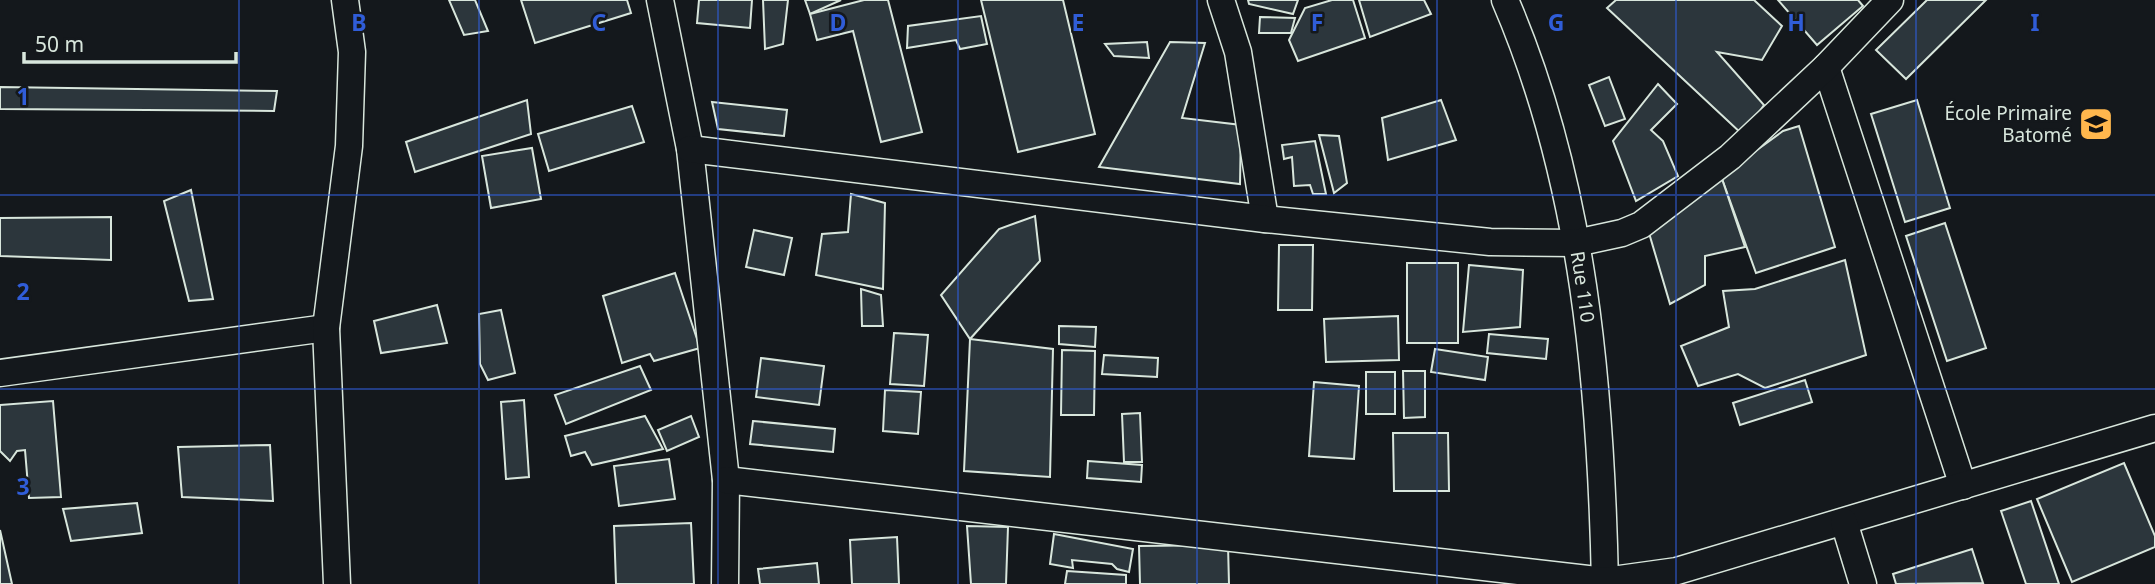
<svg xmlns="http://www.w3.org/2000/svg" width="2155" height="584" viewBox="0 0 2155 584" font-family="'Noto Sans',sans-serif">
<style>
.building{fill:#2c363c;stroke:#d8e6dc;stroke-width:2}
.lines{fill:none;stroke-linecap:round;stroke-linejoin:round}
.street-casing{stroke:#d8e6dc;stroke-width:29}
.street{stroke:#14181c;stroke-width:26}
.grid{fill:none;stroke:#305dd8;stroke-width:2;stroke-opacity:0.55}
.labels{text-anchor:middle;stroke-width:5;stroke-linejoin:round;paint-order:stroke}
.poi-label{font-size:19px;fill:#d8e6dc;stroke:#14181c;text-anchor:end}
.street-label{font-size:19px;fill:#d8e6dc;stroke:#14181c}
.grid-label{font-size:23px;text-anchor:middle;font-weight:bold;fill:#305dd8;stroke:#14181c;stroke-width:5;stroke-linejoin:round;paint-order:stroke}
</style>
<rect width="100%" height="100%" fill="#14181c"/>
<g class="building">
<polygon points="449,0 475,0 488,31 464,35"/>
<polygon points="521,0 627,0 631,13 535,43"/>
<polygon points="699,0 752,0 750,28 697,23"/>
<polygon points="763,0 788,0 783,44 765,49"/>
<polygon points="805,0 841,0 810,14"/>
<polygon points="864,0 888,0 922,132 881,142 853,31 817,40 810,14"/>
<polygon points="981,0 1063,0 1095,134 1018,152"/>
<polygon points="1248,0 1298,0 1293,14 1249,4"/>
<polygon points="1332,0 1353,0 1365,38 1298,61 1289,40 1305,8"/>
<polygon points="1359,0 1424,0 1431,14 1370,37"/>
<polygon points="1616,0 1754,0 1782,26 1762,60 1717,52 1764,105 1743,135 1607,8"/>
<polygon points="1778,0 1858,0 1863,6 1817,45"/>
<polygon points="1927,0 1986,0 1906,79 1876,50"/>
<polygon points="981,16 987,44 960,49 956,40 907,48 908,26"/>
<polygon points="1260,17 1295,18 1291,33 1259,33"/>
<polygon points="1147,42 1149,58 1114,56 1105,44"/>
<polygon points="1170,42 1205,43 1182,118 1241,125 1240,184 1099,167"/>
<polygon points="1609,77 1625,119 1605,126 1589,85"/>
<polygon points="1658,84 1677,104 1651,130 1663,141 1678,176 1636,201 1613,141"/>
<polygon points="0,87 277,91 274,111 0,109"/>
<polygon points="527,100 531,134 415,172 406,142"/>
<polygon points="1441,100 1456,140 1388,160 1382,118"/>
<polygon points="1917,100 1950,208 1905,222 1871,114"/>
<polygon points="712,102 787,110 784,136 718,129"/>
<polygon points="632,106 644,142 549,171 538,134"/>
<polygon points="1799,126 1835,247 1756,273 1721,176 1783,131"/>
<polygon points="1319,135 1339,136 1347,183 1334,193"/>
<polygon points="1315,141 1326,194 1313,194 1310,185 1294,186 1292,157 1284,159 1282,145"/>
<polygon points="532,148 541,199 491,208 482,156"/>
<polygon points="1721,176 1745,247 1705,256 1705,285 1670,304 1649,233"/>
<polygon points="191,190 213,299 189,301 164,201"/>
<polygon points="851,194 885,203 883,289 816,275 822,234 848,232"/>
<polygon points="1035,216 1040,261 970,339 941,295 999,229"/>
<polygon points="111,217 111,260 0,256 0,218"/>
<polygon points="1945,223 1986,348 1947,361 1906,236"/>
<polygon points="754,230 792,238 784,275 746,267"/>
<polygon points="1279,245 1313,245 1312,310 1278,310"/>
<polygon points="1845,260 1866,355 1765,388 1738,374 1698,386 1681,346 1729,327 1723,291 1755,289"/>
<rect x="1407" y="263" width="51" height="80"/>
<polygon points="1469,265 1523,270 1520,327 1463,332"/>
<polygon points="675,273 700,348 654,361 650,354 622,363 603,296"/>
<polygon points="861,289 881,295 883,326 862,326"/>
<polygon points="437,305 447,343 381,353 374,321"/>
<polygon points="501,310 515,373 488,380 480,364 479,314"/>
<polygon points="1398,316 1399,360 1326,362 1324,319"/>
<polygon points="1059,326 1096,327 1095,347 1059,344"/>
<polygon points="894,333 928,335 924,386 890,384"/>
<polygon points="1489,334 1548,339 1546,359 1487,353"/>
<polygon points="970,339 1053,349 1050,477 964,471"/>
<polygon points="1435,349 1488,357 1485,380 1431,372"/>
<polygon points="1062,350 1095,351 1094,415 1061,415"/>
<polygon points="1104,355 1158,358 1157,377 1102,374"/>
<polygon points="761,358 824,366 819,405 756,397"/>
<polygon points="640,366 651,390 566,424 555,395"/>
<polygon points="1403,371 1425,371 1425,417 1404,418"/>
<rect x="1366" y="372" width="29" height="42"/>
<polygon points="1805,380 1812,402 1740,425 1733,403"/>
<polygon points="1314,382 1359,386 1354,459 1309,456"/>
<polygon points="885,390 921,392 918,434 883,431"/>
<polygon points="524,400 529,477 506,479 501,402"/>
<polygon points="53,401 61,497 29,498 25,450 17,451 10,461 0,451 0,405"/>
<polygon points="1140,413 1142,462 1124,462 1122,414"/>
<polygon points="645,416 663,449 592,465 585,452 571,456 565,436"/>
<polygon points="691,416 699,437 667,451 658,430"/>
<polygon points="753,421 835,429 833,452 750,444"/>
<polygon points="1393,433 1448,433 1449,491 1394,491"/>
<polygon points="270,445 273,501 182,497 178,447"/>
<polygon points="669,459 675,499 619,506 614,466"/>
<polygon points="1088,461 1142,465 1141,482 1087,478"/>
<polygon points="2124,463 2155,536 2155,547 2072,582 2037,499"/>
<polygon points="2031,501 2059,584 2026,584 2001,511"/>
<polygon points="137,503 142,533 71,541 63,509"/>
<polygon points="691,523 694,584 616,584 614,526"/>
<polygon points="967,526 1008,527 1006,584 971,584"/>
<polygon points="0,530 12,584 0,584"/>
<polygon points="1054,534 1133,549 1129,572 1117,569 1112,564 1072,560 1073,568 1050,564"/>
<polygon points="897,537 899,584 852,584 850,540"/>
<polygon points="1228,545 1229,584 1140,584 1139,546"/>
<polygon points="1972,549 1983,583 1896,584 1893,574"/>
<polygon points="817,563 819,584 760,584 758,569"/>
<polygon points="1067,571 1126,575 1126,584 1065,584"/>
</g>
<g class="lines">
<g class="street-casing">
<g id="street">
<polyline points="660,0 690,149 726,480 725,584"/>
<polyline points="1221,0 1238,52 1265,219"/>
<path id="s1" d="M1505,0C1584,183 1601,387 1605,584"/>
<polyline points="1826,67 1963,486"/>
<polyline points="690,149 1265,219 1490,242 1576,243 1622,233 1641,225 1730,157 1826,67 1890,0"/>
<polyline points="0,373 326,328"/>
<polyline points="726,480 1605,581 1677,571 2155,428"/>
<polyline points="1844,522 1863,584"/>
<polyline points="337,584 326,328 349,146 352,52 345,0"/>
</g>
</g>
<use href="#street" class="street"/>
</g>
<path class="grid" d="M239,0V584M479,0V584M718,0V584M958,0V584M1197,0V584M1437,0V584M1676,0V584M1916,0V584M0,195H2155M0,389H2155"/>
<defs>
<g id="school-square" transform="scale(1.75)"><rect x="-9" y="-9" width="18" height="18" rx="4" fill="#ffb74d" stroke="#14181c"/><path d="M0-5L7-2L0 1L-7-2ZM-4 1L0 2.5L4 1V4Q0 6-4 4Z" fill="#111"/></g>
</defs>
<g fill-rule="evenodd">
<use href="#school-square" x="2096" y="124"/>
</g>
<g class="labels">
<g class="poi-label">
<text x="2072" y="120">École Primaire<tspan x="2072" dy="22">Batomé</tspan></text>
</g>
<g class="street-label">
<text dy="7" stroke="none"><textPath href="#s1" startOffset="298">Rue 110</textPath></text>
</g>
</g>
<g class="grid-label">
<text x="359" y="31">B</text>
<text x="599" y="31">C</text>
<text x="838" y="31">D</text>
<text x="1078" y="31">E</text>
<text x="1317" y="31">F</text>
<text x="1556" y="31">G</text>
<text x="1796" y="31">H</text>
<text x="2035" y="31">I</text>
<text x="23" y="105">1</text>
<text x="23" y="300">2</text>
<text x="23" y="495">3</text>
</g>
<path d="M24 52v10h212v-10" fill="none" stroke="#d8e6dc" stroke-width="3.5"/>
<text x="35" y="52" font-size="21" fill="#d8e6dc" stroke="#14181c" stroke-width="5" paint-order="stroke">50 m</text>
</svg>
